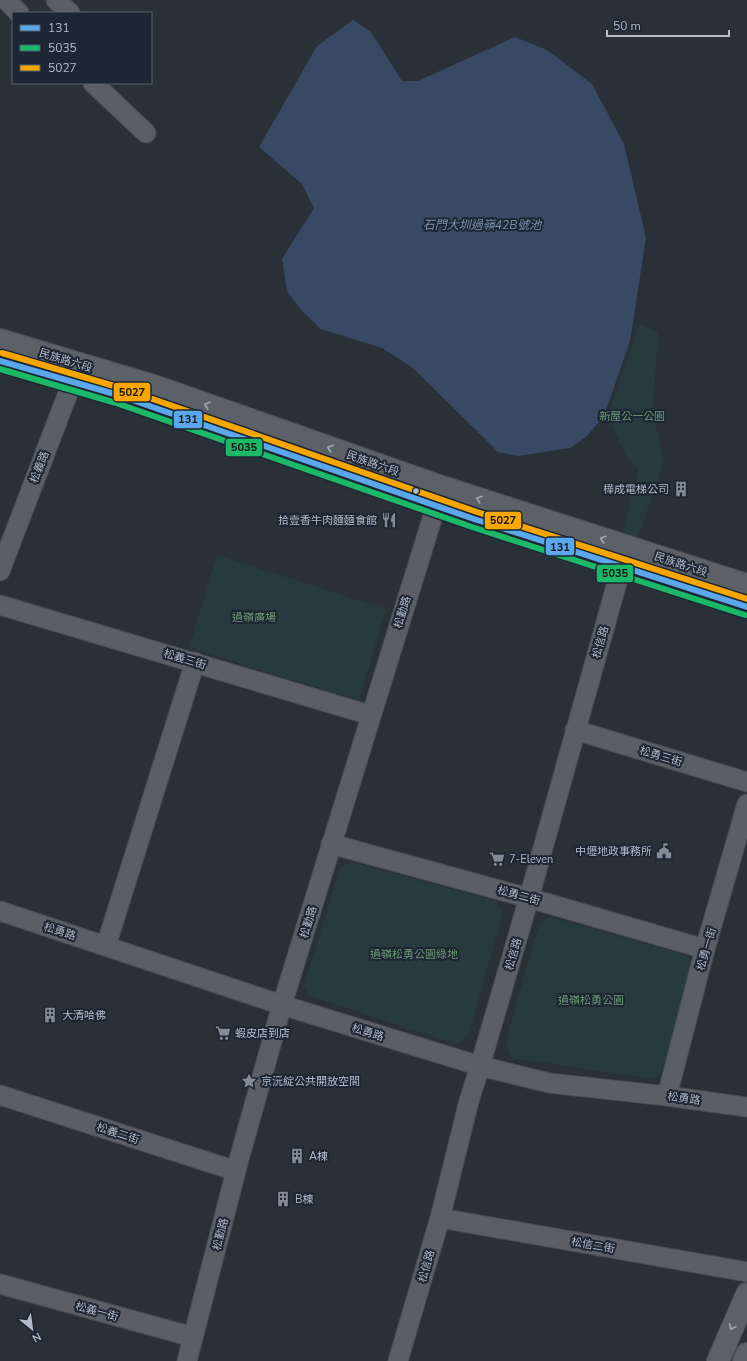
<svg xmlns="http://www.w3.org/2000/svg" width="747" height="1361" viewBox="0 0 747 1361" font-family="'Nunito Sans','Noto Sans TC',sans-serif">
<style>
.green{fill:#273a3e}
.water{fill:#384963}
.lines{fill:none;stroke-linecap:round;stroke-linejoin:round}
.minor-casing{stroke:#484c53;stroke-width:21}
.major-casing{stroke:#484c55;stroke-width:24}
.minor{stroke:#5a5e66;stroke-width:19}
.major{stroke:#5c6168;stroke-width:22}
.bus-1-casing{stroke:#1d2633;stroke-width:9}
.bus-2-casing{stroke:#1d2633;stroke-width:9}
.bus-3-casing{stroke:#1d2633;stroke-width:9}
.bus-1{stroke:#5aa8eb;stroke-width:6}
.bus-2{stroke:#1ab867;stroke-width:6}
.bus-3{stroke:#f7a600;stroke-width:6}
.oneway{stroke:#a2aab6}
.bus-dot{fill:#b4bcc9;stroke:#1d2633;stroke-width:1.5}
.labels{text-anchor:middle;stroke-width:4;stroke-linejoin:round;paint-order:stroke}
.street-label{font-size:11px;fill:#b4bcc9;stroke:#1d2633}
.park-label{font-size:11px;fill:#6b9a76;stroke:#1d2633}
.poi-label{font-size:11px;fill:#b4bcc9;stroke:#1d2633;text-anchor:start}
.water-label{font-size:12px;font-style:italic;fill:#7c92b1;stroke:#1d2633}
.line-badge{stroke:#1d2633;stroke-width:1.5}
.pale-badge-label{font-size:11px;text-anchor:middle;font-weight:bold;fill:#111}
</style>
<rect width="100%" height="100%" fill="#2a3038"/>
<g class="green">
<polygon points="639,324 658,333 653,415 664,461 637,539 622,534 639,469 626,456 608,417"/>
<polygon points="217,555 386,609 359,700 189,648"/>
<polygon points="351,862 496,901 503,912 468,1037 456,1044 310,996 304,985 340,868"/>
<polygon points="551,917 688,956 693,966 664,1071 653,1079 512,1058 505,1044 540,921"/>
</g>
<polygon class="water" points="353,20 371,32 402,81 418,81 515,37 547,50 592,84 624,144 646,238 630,341 604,416 586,437 570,448 518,456 498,452 413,368 382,348 321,329 303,312 287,291 282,259 314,208 302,184 259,147 317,46"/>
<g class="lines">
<g class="minor-casing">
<g id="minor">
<polyline points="56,0 70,13"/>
<polyline points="7,1 19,13"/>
<polyline points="93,83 146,133"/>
<polyline points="0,571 78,367"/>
<polyline points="0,605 370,715"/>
<polyline points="575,730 747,782"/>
<polyline points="331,844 529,898 705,949"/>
<polyline points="0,911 282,1005 480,1066 549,1083 667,1096 747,1107"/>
<polyline points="106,946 195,662"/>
<polyline points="0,1095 236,1171"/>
<polyline points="667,1096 705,949 747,804"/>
<polyline points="440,1218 747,1272"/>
<polyline points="0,1284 193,1337"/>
<polyline points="187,1361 238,1163 282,1005 440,493"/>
<polyline points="398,1361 440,1218 469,1101 480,1066 529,898 625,554"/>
</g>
</g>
<g class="major-casing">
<g id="major">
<polyline points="0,340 154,386 442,487 747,585"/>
<path d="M0,361C106,387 209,427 312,463C456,514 601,562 747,607"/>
<polyline points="718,1361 747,1294"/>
<polyline points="744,1361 747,1354"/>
</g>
</g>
<use href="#minor" class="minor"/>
<use href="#major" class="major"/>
<g class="bus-1-casing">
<polyline id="bus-1" points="0,361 118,395 474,519 747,607"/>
</g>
<g class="bus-2-casing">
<polyline id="bus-2" points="0,369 116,403 472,527 745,615"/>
</g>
<g class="bus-3-casing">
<polyline id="bus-3" points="2,353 121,388 477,512 747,599"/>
</g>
<use href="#bus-1" class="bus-1"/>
<use href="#bus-2" class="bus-2"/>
<use href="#bus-3" class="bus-3"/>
</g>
<defs><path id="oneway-chevron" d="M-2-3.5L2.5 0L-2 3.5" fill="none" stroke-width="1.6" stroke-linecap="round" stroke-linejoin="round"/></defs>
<g class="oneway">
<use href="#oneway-chevron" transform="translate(207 405) rotate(-161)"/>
<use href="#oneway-chevron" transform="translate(330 448) rotate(-161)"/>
<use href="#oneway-chevron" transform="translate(479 499) rotate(-162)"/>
<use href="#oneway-chevron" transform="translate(603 539) rotate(-162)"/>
<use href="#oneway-chevron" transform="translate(732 1327) rotate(114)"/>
</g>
<defs>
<g id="building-bare" transform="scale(1.2)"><path d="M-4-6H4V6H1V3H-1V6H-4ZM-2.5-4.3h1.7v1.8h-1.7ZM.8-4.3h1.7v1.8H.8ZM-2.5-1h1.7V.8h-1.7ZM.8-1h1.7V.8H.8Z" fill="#848b96" stroke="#1d2633" stroke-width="2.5" paint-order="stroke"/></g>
<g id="restaurant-bare" transform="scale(1.2)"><path d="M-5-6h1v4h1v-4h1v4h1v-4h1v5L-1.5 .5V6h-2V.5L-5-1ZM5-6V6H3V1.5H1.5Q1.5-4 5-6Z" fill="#848b96" stroke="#1d2633" stroke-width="2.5" paint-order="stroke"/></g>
<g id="civic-bare" transform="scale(1.2)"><path d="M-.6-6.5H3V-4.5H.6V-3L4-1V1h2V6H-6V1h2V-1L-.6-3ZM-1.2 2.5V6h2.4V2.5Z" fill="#848b96" stroke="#1d2633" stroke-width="2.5" paint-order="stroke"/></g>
<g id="supermarket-bare" transform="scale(1.2)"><path d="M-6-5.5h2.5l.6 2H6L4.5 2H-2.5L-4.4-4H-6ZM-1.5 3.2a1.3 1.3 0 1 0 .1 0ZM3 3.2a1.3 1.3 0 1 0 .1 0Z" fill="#848b96" stroke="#1d2633" stroke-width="2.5" paint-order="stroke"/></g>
<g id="sight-bare" transform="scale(1.2)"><path d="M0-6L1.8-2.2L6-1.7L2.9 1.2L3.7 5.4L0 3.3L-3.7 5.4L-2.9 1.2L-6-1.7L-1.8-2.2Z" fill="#848b96" stroke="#1d2633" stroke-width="2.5" paint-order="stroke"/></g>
</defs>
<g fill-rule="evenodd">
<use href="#building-bare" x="681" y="489"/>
<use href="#restaurant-bare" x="389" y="520"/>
<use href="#civic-bare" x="664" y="851"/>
<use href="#supermarket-bare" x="497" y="859"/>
<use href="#building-bare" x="50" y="1015"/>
<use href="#supermarket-bare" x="223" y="1033"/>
<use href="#sight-bare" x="249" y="1081"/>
<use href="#building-bare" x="297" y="1156"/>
<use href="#building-bare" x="283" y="1199"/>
</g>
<circle class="bus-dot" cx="416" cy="491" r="3.5"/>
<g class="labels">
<g class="street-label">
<text transform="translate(66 360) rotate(17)" y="4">民族路六段</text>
<text transform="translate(373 463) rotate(19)" y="4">民族路六段</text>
<text transform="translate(39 467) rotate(-69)" y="4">松義路</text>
<text transform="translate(681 564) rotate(18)" y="4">民族路六段</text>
<text transform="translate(402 612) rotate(-73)" y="4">松勤路</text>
<text transform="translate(600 642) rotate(-74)" y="4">松信路</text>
<text transform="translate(185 659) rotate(17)" y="4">松義三街</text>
<text transform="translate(661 756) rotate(17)" y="4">松勇三街</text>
<text transform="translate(519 895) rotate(15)" y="4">松勇二街</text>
<text transform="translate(308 922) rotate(-73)" y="4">松勤路</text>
<text transform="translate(60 931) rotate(18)" y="4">松勇路</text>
<text transform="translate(706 949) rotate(-74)" y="4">松勇一街</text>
<text transform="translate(513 954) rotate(-74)" y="4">松信路</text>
<text transform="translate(368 1032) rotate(17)" y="4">松勇路</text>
<text transform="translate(684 1098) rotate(8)" y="4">松勇路</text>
<text transform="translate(118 1133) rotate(18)" y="4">松義二街</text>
<text transform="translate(220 1234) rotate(-76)" y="4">松勤路</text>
<text transform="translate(593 1245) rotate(10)" y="4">松信二街</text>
<text transform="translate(426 1266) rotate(-74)" y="4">松信路</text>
<text transform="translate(97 1311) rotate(15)" y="4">松義一街</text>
</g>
<g class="park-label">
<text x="632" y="420">新屋公一公園</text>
<text x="254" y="621">過嶺廣場</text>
<text x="414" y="958">過嶺松勇公園綠地</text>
<text x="591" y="1004">過嶺松勇公園</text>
</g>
<g class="poi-label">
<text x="669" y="493" text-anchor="end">樺成電梯公司</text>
<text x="377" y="524" text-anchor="end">拾壹香牛肉麵麵食館</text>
<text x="652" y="855" text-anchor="end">中壢地政事務所</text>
<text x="509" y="863">7-Eleven</text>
<text x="62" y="1019">大清哈佛</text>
<text x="235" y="1037">蝦皮店到店</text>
<text x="261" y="1085">京沅綻公共開放空間</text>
<text x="309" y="1160">A棟</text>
<text x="295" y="1203">B棟</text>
</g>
<g class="water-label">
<text x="482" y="229">石門大圳過嶺42B號池</text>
</g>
</g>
<g class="line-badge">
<rect x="113" y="382" width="38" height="20" rx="4" fill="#f7a600"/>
<rect x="173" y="410" width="30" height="19" rx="4" fill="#5aa8eb"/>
<rect x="225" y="438" width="38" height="19" rx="4" fill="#1ab867"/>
<rect x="484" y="511" width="38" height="19" rx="4" fill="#f7a600"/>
<rect x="545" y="537" width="30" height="19" rx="4" fill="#5aa8eb"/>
<rect x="596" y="564" width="38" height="19" rx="4" fill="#1ab867"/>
</g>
<g class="pale-badge-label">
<text x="132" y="396">5027</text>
<text x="188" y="423">131</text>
<text x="244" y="451">5035</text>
<text x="503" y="524">5027</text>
<text x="560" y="551">131</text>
<text x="615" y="577">5035</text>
</g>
<rect x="12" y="12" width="140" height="72" fill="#1d2633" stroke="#59626f"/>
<rect x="20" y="25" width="20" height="6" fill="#5aa8eb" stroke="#59626f"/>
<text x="48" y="32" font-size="12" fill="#b4bcc9">131</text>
<rect x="20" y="45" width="20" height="6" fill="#1ab867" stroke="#59626f"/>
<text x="48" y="52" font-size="12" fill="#b4bcc9">5035</text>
<rect x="20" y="65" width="20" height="6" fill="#f7a600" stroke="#59626f"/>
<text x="48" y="72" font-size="12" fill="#b4bcc9">5027</text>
<g transform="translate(32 1329) rotate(151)" stroke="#1d2633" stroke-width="3" paint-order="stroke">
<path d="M0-3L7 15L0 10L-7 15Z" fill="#b4bcc9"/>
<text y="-6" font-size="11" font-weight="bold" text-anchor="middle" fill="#b4bcc9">N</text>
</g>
<path d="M607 30v6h122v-6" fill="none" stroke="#b4bcc9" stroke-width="2"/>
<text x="613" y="30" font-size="12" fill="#b4bcc9" stroke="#1d2633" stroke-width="3" paint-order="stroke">50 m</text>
</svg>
